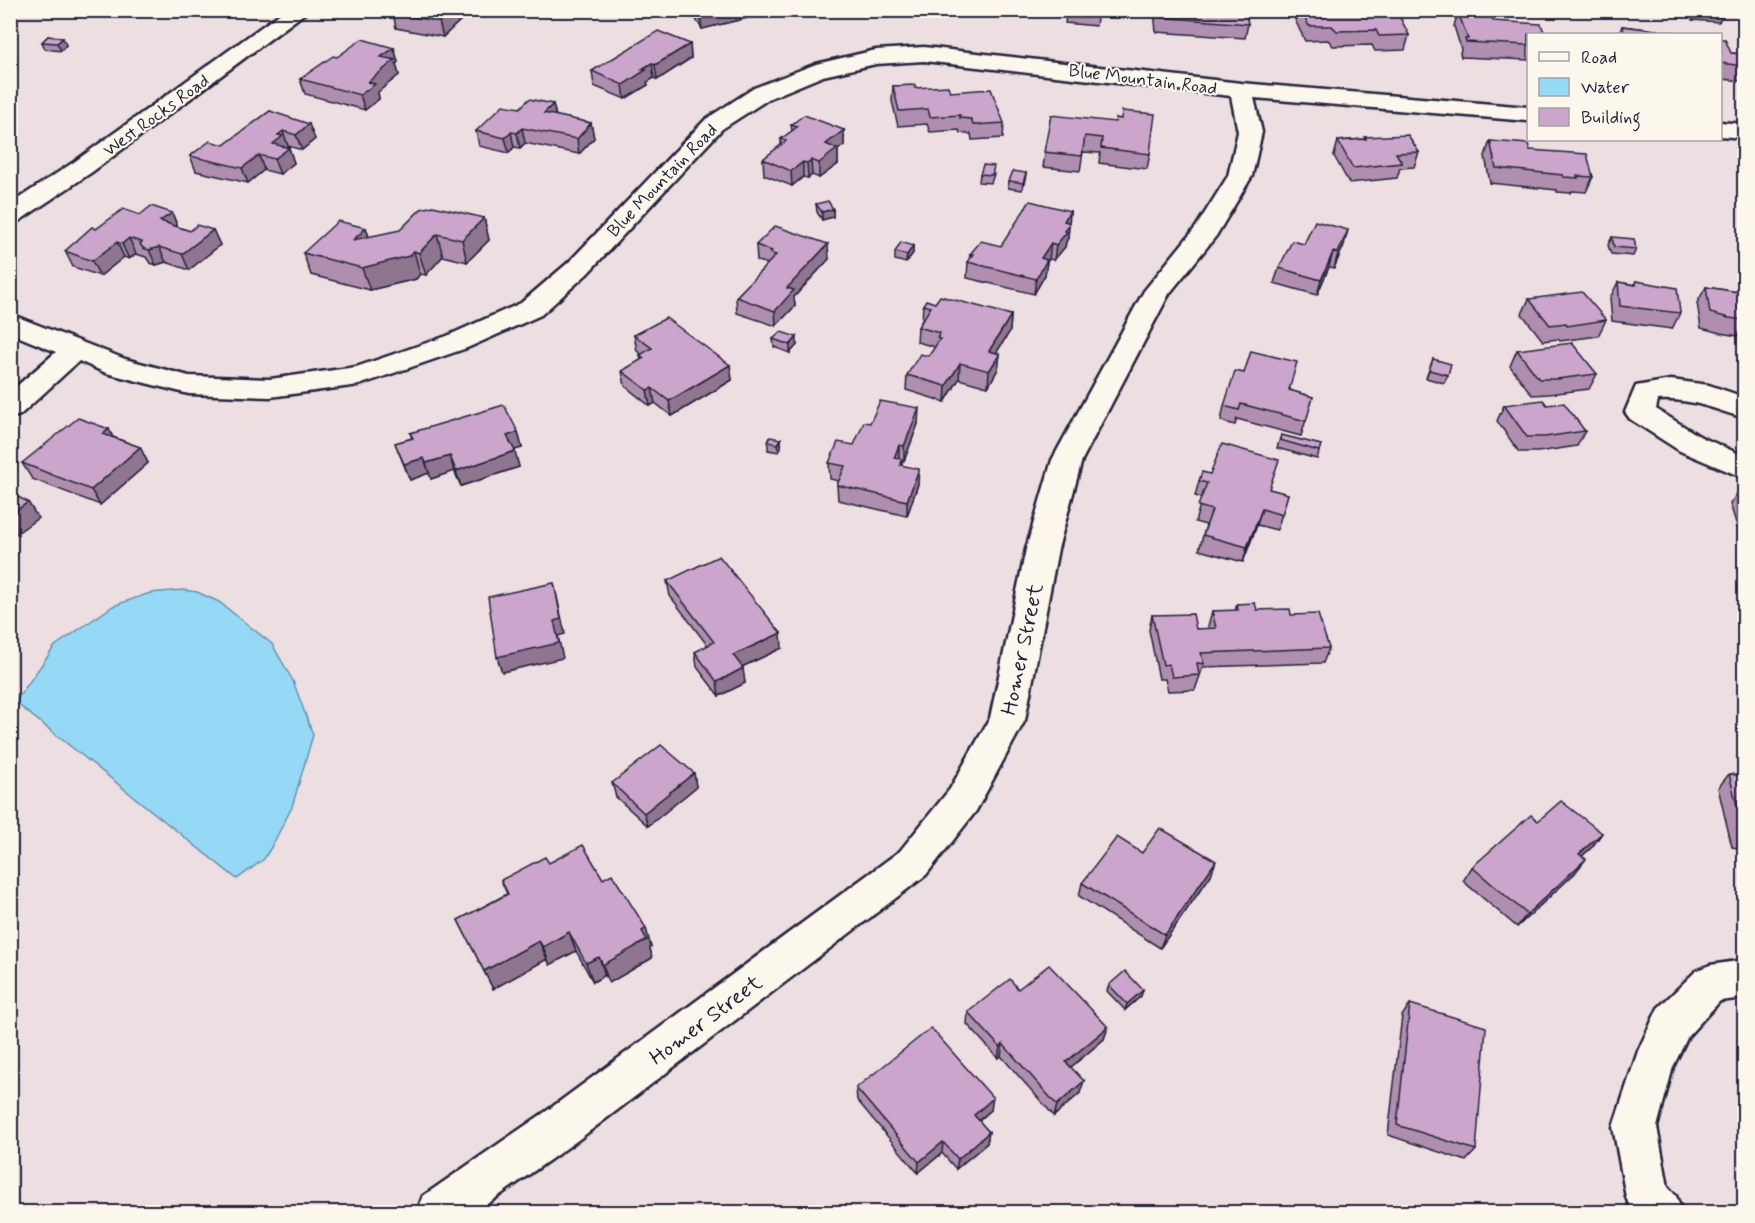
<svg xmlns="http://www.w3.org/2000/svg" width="1755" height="1223" viewBox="0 0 1755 1223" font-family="Mynerve,sans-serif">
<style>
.water{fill:#96d9f7;stroke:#6890ac;stroke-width:1.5}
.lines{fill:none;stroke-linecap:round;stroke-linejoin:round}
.minor-casing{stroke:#22223b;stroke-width:5}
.major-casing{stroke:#22223b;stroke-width:5}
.minor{fill:#fbf7ec;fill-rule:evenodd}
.major{fill:#fbf7ec;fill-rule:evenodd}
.wall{fill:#af8eaf;stroke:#22223b;stroke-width:1.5}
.shaded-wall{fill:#8f748f;stroke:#22223b;stroke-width:1.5}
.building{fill:#cca5cc;stroke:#22223b;stroke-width:1.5}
.labels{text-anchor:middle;stroke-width:4.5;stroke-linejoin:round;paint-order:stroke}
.far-street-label{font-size:18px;fill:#22223b;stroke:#fbf7ec}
.street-label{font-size:22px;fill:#22223b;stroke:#fbf7ec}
</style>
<rect width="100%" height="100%" fill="#eddee2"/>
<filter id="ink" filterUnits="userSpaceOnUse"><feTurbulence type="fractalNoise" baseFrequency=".0167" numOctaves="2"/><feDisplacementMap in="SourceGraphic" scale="12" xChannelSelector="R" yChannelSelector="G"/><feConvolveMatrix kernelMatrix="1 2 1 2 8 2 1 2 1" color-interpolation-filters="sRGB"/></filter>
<g filter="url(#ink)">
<polygon class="water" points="183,590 197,592 219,602 272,644 293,681 313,735 292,807 273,844 264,859 237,879 15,702 55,646 113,606 150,593"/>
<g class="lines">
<g class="minor-casing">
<g id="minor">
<polygon points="924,47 1241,83 1528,107 1528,121 1254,98 1262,132 1252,176 1216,236 1169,294 1082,460 1058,549 1025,720 976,811 926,875 578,1140 476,1212 417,1212 423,1196 548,1110 900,851 950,789 990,718 1026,549 1052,460 1144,291 1196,227 1228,176 1238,132 1231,96 924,61 876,64 823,76 770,98 722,129 587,274 541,315 467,348 359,385 270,397 189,394 106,373 79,361 20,415 10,418 10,392 56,352 10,333 10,314 125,359 189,376 270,379 356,367 447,336 521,303 569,262 706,119 754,88 816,64 876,50"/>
<polygon points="1720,122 1744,124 1744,138 1720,136"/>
<path d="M1671,380L1709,385L1744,397V418C1714,409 1690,398 1658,400L1656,409L1701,437L1744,456V478L1680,451L1630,419L1625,412L1636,386Z"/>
<polygon points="1744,960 1744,998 1720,1001 1688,1036 1673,1067 1657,1127 1668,1187 1676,1196 1682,1212 1632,1212 1626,1197 1613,1127 1638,1051 1658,1008 1696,971 1710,965"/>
</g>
</g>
<g class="major-casing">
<polygon id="major" points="285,10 309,10 92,172 19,221 10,223 10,204 74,162"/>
</g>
<use href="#minor" class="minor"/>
<use href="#major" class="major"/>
</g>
<g class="wall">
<polygon points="396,10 467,10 468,13 443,37 396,28 393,13"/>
<polygon points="690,10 780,10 702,29"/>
<polygon points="1032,10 1098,10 1096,26 1065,23 1066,17 1063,16 1063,13"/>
<polygon points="1154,10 1245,10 1248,24 1245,38 1156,32"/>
<polygon points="1297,10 1396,10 1409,35 1405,50 1375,51 1372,45 1333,46 1328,40 1305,41 1295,20"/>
<polygon points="1693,10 1720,10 1722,15 1719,22 1692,20 1691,15"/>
<polygon points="1458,12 1493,21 1544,32 1528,34 1528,60 1461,57 1460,53 1461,49 1454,26"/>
<polygon points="1622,26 1688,34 1619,34"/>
<polygon points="48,36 66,45 61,51 45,49 42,42"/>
<polygon points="1720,39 1731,53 1744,54 1744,81 1720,79"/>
<polygon points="690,44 691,58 657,80 654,78 647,82 648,85 625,99 594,86 592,71"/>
<polygon points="394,48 398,62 396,64 399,75 378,92 379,99 365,110 305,94 300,79 337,57"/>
<polygon points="893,86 950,92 1004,123 1003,138 972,140 971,134 960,133 959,130 930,132 927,124 898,126 892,101"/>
<polygon points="553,104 556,116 591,123 594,138 579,154 525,143 520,148 514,147 509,153 479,146 476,131 520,108"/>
<polygon points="270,111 315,139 302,150 288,146 287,147 289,148 294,163 280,174 264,170 248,183 196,171 190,156 224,145"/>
<polygon points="1051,115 1150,154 1147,169 1099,163 1100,153 1083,152 1080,171 1043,167"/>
<polygon points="791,125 844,130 844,145 838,150 838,164 819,178 812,175 808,178 803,177 792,186 764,175 763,159 781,145 781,139 792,131"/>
<polygon points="1365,137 1419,152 1414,167 1400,168 1397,178 1349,183 1334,156 1338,141 1364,139"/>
<polygon points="1490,141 1530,150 1593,177 1586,192 1572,191 1571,193 1557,192 1557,190 1490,183 1485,156"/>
<polygon points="1026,173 1025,180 1022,190 1008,188 1009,181"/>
<polygon points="980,174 994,174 991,183 979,182"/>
<polygon points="816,204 833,209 833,217 822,220 817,212"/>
<polygon points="1070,211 1068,238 1066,242 1065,247 1054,260 1049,259 1047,262 1045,275 1034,294 967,278 968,262 969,260 970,254 1001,246"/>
<polygon points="172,213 178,227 190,231 213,230 220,245 189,270 166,262 156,265 150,263 146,257 136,254 129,259 124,257 100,276 73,267 65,251 96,229 140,215"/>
<polygon points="484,218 489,240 467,262 443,256 426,275 420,274 416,279 370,290 311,275 303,253 366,228 369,237"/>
<polygon points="1612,237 1636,249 1633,256 1611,254 1608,245"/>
<polygon points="1304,244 1344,245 1334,268 1329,267 1317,295 1274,283 1279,268"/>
<polygon points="756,245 829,259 794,297 795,306 776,326 737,313 736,297 768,264 757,261"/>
<polygon points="913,246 913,253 906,263 895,260 895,252"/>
<polygon points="1636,281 1680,313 1672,329 1612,321 1610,298 1618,282 1634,285"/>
<polygon points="1706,287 1744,293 1744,337 1720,333 1701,328 1697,303"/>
<polygon points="1529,299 1606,320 1598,336 1560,341 1558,339 1543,341 1522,314"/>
<polygon points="935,303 1011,315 1010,331 996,353 1000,354 998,369 988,387 959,379 945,402 906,390 907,375 929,356 935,347 917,342 918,327 922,320 923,305"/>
<polygon points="634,335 730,365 732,380 672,416 655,403 650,406 625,386 622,371 641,360 640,355 641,354 637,351"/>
<polygon points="773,339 797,345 790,353 774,347"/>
<polygon points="1517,350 1597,374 1589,389 1549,394 1532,395 1510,366"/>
<polygon points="1433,359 1448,375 1444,383 1426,378"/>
<polygon points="1289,390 1313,397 1301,436 1237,419 1235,425 1221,421 1224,406"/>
<polygon points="1504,405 1547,405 1585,431 1577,446 1538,452 1519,452 1497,421"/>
<polygon points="870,423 918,424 904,461 902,461 902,466 918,484 907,516 838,500 837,485 839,481 830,479 829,463 854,445"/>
<polygon points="518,432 522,448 514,450 519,467 461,486 454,471 431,479 429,473 410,480 395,443 412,438 410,433"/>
<polygon points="1281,435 1321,445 1317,459 1277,448"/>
<polygon points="113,437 140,447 148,463 100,505 32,479 22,463"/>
<polygon points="781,439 781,447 779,452 768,450 768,442"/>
<polygon points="1199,481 1269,489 1288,494 1277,530 1257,525 1243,562 1199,550 1206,525 1195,522 1202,498 1195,496"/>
<polygon points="1740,489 1744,489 1744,548 1730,504"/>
<polygon points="667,581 782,648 742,667 745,683 719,696 697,667 695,652 708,646 670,596"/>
<polygon points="1237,604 1257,610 1291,615 1329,648 1323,663 1203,667 1195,690 1168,691 1165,679 1159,679 1149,630 1152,615 1196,629 1208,629 1208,626 1212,611 1235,611"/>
<polygon points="694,773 696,787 648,826 616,797 612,783"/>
<polygon points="1729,774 1744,776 1744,849 1732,847 1718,788"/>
<polygon points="1538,821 1602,833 1592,847 1582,856 1575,873 1517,927 1463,881 1472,867"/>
<polygon points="1142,853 1211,875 1160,948 1079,896 1082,883"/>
<polygon points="549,863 603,879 651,947 650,948 652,958 609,983 605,975 593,982 576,951 550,965 547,959 493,989 458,920 507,894 501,880"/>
<polygon points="1109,985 1141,996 1125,1010 1107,991"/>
<polygon points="1018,989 1108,1027 1104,1039 1071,1067 1080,1093 1054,1116 1001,1056 998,1058 967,1024 968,1012"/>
<polygon points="1410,1004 1476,1150 1466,1161 1388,1135 1402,1016"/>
<polygon points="856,1088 991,1110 979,1121 989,1132 987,1143 956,1169 942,1153 918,1173 857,1100"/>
</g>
<g class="shaded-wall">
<polygon points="452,10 467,10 468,13 443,37 439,22"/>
<polygon points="718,10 780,10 702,29 700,15"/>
<polygon points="63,38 66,45 61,51 57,43"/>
<polygon points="690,44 691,58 657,80 655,65"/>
<polygon points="394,48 398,62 396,64 399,75 378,92 379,99 365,110 360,95 381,57"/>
<polygon points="652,63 654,78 647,82 648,85 625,99 623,85 642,69"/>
<polygon points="553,104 556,119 544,113"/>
<polygon points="591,123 594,138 579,154 577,139"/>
<polygon points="309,124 315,139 302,150 296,135"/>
<polygon points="522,128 525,143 520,148 517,133"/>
<polygon points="844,130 844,145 838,150 838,164 819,178 819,163 826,144"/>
<polygon points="283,131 288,146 287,147 289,148 294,163 280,174 274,159 273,144 278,135"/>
<polygon points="511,132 514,147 509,153 505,138"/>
<polygon points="259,155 264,170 248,183 242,168"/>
<polygon points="811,160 812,175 808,178 807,163"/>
<polygon points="803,162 803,177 792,186 791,171"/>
<polygon points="1026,173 1025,180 1022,190 1023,183"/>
<polygon points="833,209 833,217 822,220 822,212"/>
<polygon points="1070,211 1068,238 1066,242 1065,247 1054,260 1056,245 1064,221"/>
<polygon points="172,213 178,228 160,221"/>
<polygon points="484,218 489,240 467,262 462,240"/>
<polygon points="366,228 373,250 353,240"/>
<polygon points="213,230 220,245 189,270 182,254"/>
<polygon points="1348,230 1344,245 1334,268 1338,253"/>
<polygon points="437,234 443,256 426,275 419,253"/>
<polygon points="129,238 136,254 129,259 122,244"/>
<polygon points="117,242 124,257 100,276 92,261"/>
<polygon points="1051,243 1049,259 1047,262 1045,275 1034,294 1036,279 1041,258"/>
<polygon points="828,244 829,259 794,297 795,306 776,326 775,311 787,288"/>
<polygon points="913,246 913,253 906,263 907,255"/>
<polygon points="159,247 166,262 156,265 149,250"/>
<polygon points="414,251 420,274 416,279 370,290 362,268"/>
<polygon points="1333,252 1329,267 1317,295 1321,280"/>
<polygon points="1011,315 1010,331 988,366 989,351"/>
<polygon points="797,337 797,345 790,353 790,345"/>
<polygon points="1000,354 998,369 988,387 989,371"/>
<polygon points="960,363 959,379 945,402 946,386"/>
<polygon points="730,365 732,380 672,416 669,401"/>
<polygon points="652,388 655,403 650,406 647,390"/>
<polygon points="919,408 918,424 904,461 904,446"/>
<polygon points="109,429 117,445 103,434"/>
<polygon points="518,432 522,448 511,451 507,436"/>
<polygon points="781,439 781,447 779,452 778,444"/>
<polygon points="899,445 899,460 894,458"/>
<polygon points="140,447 148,463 100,505 91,490"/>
<polygon points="515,451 519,467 461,486 456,471"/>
<polygon points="450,456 454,471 431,479 426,463"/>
<polygon points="424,458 429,473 410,480 404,464"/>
<polygon points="919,469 918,484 907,516 907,501"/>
<polygon points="28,502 38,518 10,538 10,515"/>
<polygon points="1262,509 1257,525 1243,562 1247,547"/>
<polygon points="554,583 565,634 558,636 563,658 502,672 497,657 554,621"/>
<polygon points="781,633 782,648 735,670 733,655"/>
<polygon points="743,668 745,683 719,696 717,682"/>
<polygon points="694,773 696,787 648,826 644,813"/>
<polygon points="1602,833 1592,847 1569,868 1579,854"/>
<polygon points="1586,859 1575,873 1517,927 1527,914"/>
<polygon points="1216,861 1211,875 1160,948 1165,935"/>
<polygon points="646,928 651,947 650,948 652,958 609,983 603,965"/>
<polygon points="569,932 576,951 550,965 543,947"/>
<polygon points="539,941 547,959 493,989 484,971"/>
<polygon points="599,957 605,975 593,982 586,963"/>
<polygon points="1143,990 1141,996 1125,1010 1127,1004"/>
<polygon points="1108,1027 1104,1039 1063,1074 1066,1062"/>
<polygon points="1003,1044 1001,1056 998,1058 1000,1047"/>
<polygon points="1084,1081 1080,1093 1054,1116 1057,1105"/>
<polygon points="993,1098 991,1110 972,1126 974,1115"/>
<polygon points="989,1132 987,1143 956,1169 958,1159"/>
<polygon points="943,1142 942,1153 918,1173 919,1162"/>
</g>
<g class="building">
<polygon points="396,10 452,10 439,22 393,13"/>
<polygon points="697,10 718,10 700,15"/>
<polygon points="1157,10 1245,10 1248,24 1158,17"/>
<polygon points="1301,10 1396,10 1409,35 1379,36 1376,30 1337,31 1332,26 1309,26"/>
<polygon points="1695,10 1720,10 1722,15 1696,13"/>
<polygon points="1458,12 1491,14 1493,21 1541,24 1544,32 1575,34 1528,34 1528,45 1466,42 1465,39 1468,39"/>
<polygon points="1622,26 1688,34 1625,34"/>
<polygon points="658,31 690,44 655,65 652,63 642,69 646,70 623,85 592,71"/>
<polygon points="48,36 63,38 57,43 42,42"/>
<polygon points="362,39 394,48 381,57 395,60 368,82 375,84 360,95 300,79 333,56 337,57"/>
<polygon points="1720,39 1725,39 1731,53 1744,54 1744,66 1720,63"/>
<polygon points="915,85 915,88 948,86 950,92 991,89 1004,123 973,125 971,119 960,118 960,115 930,117 928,109 899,111 893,86"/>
<polygon points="529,99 553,104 544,113 591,123 577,139 522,128 517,133 511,132 505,138 476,131 503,105 520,108"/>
<polygon points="270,111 309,124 296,135 283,131 278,135 283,136 273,144 289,148 274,159 259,155 242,168 190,156 210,141 224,145"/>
<polygon points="1122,111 1155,114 1150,154 1101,148 1102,138 1085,136 1082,156 1044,152 1051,115 1115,122 1116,118 1121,119"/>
<polygon points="804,115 844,130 826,144 837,149 819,163 811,160 807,163 803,162 791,171 763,159 786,141 781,139 797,127 791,125"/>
<polygon points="1408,135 1419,152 1396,153 1402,163 1353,168 1338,141 1366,139 1365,137"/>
<polygon points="1490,141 1528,144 1530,150 1587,154 1593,177 1577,176 1578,178 1564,177 1563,175 1496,168"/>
<polygon points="983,165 994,166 992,175 980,174"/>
<polygon points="1013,171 1026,173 1023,183 1009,181"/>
<polygon points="828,201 833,209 822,212 816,204"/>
<polygon points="1030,201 1070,211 1064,221 1070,223 1065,231 1067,232 1056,245 1051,243 1041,258 1047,260 1036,279 968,262 973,254 970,254 981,241 1001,246"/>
<polygon points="151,206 172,213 160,221 190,231 197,225 213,230 182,254 159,247 149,250 143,248 140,244 142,242 129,238 122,244 117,242 92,261 65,251 92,227 96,229 123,209 140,215"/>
<polygon points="433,206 484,218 462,240 437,234 419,253 414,251 409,256 362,268 303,253 338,221 366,228 353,240 400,230 421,209"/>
<polygon points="1315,221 1348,230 1338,253 1333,252 1321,280 1279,268 1292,241 1304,244"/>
<polygon points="775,226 828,244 787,288 794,290 775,311 736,297 776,255 770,253 772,251 756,245"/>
<polygon points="1612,237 1634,239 1636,249 1614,247"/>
<polygon points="901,242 913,246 907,255 895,252"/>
<polygon points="1636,281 1677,288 1680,313 1620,306 1618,282 1636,285"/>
<polygon points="1706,287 1744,293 1744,320 1729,318 1710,313"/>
<polygon points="1582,292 1606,320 1567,326 1566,323 1550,325 1529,299"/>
<polygon points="940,296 1011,315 989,351 1000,354 989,371 960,363 946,386 907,375 920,354 929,356 940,339 937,338 940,333 918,327 931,307 923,305 926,300 935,303"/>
<polygon points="666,318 730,365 669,401 652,388 647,390 622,371 644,358 640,355 652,348 634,335"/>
<polygon points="781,332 797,337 790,345 773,339"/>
<polygon points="1572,343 1597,374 1557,379 1539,379 1517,350"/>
<polygon points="1251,351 1297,362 1289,390 1313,397 1306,421 1241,404 1239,410 1224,406 1235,371 1244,373"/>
<polygon points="1433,359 1451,364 1448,375 1429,370"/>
<polygon points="1543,400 1547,405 1564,403 1585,431 1545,437 1527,437 1504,405"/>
<polygon points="880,401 919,408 904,446 899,445 894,458 902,459 900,465 919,469 907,501 837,485 845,466 829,463 838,442 854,445 864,422 870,423"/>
<polygon points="504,405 518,432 507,436 515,451 456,471 450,456 426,463 424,458 404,464 395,443 413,438 410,433"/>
<polygon points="78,418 109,429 103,434 140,447 91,490 22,463"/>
<polygon points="1281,435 1321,445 1319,451 1280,440"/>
<polygon points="770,437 781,439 778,444 768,442"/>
<polygon points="1222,444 1279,460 1269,489 1288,494 1282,515 1262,509 1247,547 1203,535 1212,510 1198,506 1207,483 1199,481 1202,472 1210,474"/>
<polygon points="1740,489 1744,489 1744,502"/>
<polygon points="10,493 28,502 10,515"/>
<polygon points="719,556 781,633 733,655 743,668 717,682 695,652 714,642 667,581"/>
<polygon points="554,583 561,619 554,621 559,643 497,657 488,597"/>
<polygon points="1255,603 1257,610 1290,609 1291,615 1318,614 1329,648 1201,653 1204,664 1197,663 1199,675 1172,677 1169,664 1163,665 1152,615 1193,614 1196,629 1216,628 1212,611 1238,610 1237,604"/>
<polygon points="661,745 694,773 644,813 612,783"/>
<polygon points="1729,774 1744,776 1744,833"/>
<polygon points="1561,801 1602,833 1579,854 1586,859 1527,914 1472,867 1531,815 1538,821"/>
<polygon points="1160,828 1216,861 1165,935 1082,883 1117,837 1142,853"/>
<polygon points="583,845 603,879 612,874 646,928 642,931 647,940 603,965 599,957 586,963 569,932 543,947 539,941 484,971 458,920 508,894 501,880 545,857 549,863"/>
<polygon points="1049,965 1108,1027 1066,1062 1084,1081 1057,1105 1003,1044 1000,1047 968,1012 1010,979 1018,989"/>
<polygon points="1125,971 1143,990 1127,1004 1109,985"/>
<polygon points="1410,1004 1486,1027 1476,1150 1397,1125"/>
<polygon points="931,1028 993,1098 974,1115 989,1132 958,1159 943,1142 919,1162 856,1088"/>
</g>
</g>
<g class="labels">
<g class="far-street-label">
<text transform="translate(1143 79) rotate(7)" y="6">Blue Mountain Road</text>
<text transform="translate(156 115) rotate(-36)" y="6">West Rocks Road</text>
<text transform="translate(662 180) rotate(-46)" y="6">Blue Mountain Road</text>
</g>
<g class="street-label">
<text transform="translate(1021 649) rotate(-78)" y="8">Homer Street</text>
<text transform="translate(705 1019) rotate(-37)" y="8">Homer Street</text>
</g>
</g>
<rect width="1755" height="1223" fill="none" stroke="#fbf7ec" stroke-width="36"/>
<rect x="18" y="18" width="1719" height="1187" fill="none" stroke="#22223b" stroke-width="2" filter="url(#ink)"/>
<rect x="1527" y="33" width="195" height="108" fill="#fbf7ec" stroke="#a4a2a5" stroke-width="1.5"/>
<rect x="1539" y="52" width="30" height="9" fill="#fbf7ec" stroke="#a4a2a5" stroke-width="1.5"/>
<text x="1581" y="63" font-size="18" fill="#22223b">Road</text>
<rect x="1539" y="78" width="30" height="18" fill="#96d9f7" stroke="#a4a2a5" stroke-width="1.5"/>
<text x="1581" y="93" font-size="18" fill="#22223b">Water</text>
<rect x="1539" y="108" width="30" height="18" fill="#cca5cc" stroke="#a4a2a5" stroke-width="1.5"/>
<text x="1581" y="123" font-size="18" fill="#22223b">Building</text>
</svg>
